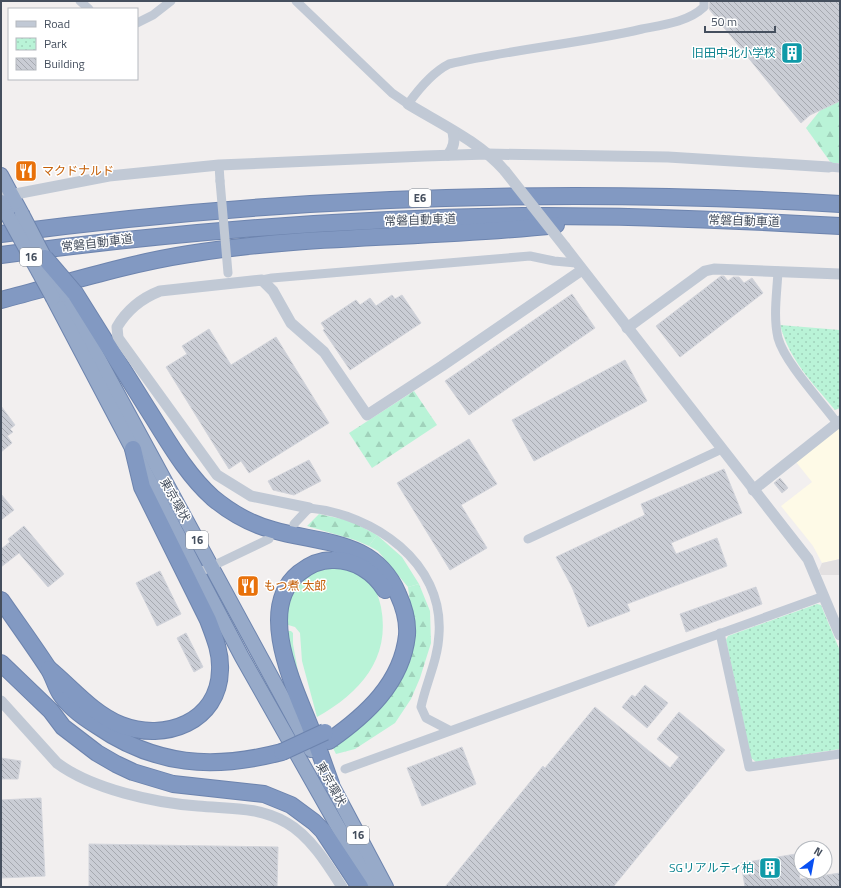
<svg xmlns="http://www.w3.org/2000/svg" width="841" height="888" viewBox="0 0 841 888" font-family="'Titillium Web','Noto Sans JP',sans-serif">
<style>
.commercial{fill:#fefae7}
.education{fill:#e3e0e1}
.grass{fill:#b9f3d7}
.forest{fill:url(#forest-firs)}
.park{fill:url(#park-dots)}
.building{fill:url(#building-back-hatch);stroke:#d2d4db}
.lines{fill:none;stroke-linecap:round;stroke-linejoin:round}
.trunk-casing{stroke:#6d84ae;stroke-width:16}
.motorway-casing{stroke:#6d84ae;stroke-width:18}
.minor{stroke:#c1c9d5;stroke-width:9}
.tertiary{stroke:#c1c9d5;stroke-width:11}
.trunk{stroke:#97aac9;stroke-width:14}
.motorway{stroke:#8299c2;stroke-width:16}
.trunk-bridge-casing{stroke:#6d84ae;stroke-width:16;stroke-linecap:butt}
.motorway-bridge-casing{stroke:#6d84ae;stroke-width:18;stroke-linecap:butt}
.minor-bridge{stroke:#c1c9d5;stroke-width:9}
.tertiary-bridge{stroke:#c1c9d5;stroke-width:11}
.trunk-bridge{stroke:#97aac9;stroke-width:14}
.motorway-bridge{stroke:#8299c2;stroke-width:16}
.labels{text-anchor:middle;stroke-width:3;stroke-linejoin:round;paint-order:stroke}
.shield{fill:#fff;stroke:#7d848e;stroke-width:1}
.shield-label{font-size:11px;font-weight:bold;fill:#454f5e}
.culture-label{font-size:12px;fill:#0d838f;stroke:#fff;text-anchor:end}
.food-label{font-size:12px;fill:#c56008;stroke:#fff;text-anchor:start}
.street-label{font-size:12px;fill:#454f5e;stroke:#fff}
</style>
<defs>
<pattern id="forest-firs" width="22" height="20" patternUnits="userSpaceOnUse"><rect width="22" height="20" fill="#b9f3d7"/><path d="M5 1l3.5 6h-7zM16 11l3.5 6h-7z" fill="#a0d2bb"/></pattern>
<pattern id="park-dots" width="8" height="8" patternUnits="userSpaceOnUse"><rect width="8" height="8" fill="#b9f3d7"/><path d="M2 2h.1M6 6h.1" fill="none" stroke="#a0d2bb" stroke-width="1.8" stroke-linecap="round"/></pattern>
<pattern id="building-back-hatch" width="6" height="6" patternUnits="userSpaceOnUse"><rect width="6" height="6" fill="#cacdd5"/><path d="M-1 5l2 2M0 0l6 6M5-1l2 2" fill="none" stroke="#a6a9b0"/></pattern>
</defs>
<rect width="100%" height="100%" fill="#f2efef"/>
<polygon class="commercial" points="840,425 840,559 822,563 813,546 781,506 812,482 796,462"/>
<polygon class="education" points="840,559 840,575 821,575 819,570 822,563"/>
<g class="grass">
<polygon points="377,535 402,557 419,584 408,587 378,551 369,546"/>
<path d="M339,564C365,573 375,579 381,607C391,659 360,693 317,717L302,661L300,633L295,627L285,624L286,605L302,576L321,567Z"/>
<polygon points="285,631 291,631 293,633 293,644 302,693"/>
</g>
<g class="forest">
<polygon points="840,101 840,163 831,163 806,128 822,108"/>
<polygon points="414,391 437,425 372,468 349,433"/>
<polygon points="319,514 351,521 377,535 369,546 355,540 307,526"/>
<polygon points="419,584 430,611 431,643 420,678 411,699 395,723 355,749 336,754 333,748 401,679 411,609 408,587"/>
</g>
<g class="park">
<path d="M780,325L840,330V408L835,410C812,382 790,361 780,325Z"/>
<polygon points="817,604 821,605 840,651 840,749 756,762 751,758 726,640 728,636"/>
</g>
<g class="building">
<polygon points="710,1 840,1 840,101 810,115 801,123 709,9"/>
<polygon points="721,276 724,276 728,281 733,277 739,277 744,283 752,278 763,293 680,357 656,326"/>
<polygon points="572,294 595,328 469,415 445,381"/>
<polygon points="392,295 395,299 402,295 421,323 350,370 323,330 325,329 321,323 356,300 360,305 370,298 376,306"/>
<polygon points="209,329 231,365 276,337 329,423 249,473 241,461 229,469 166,367 187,354 182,346"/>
<polygon points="625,360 647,401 534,461 512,420"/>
<polygon points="1,406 15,425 10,429 13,432 7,436 12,443 1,452"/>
<polygon points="469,439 497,484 461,505 487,548 450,570 397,483"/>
<polygon points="309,460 321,481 294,495 273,490 268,481"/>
<polygon points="724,469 742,513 671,543 676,554 717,538 727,566 627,604 630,611 588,627 572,587 556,557 645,515 641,504"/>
<polygon points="780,478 788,488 782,493 774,483"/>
<polygon points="1,494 14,510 1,520"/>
<polygon points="24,526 64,574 48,587 19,553 1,567 1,549 10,542 8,539"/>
<polygon points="160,571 181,614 157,626 136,583"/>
<polygon points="756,587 762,604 686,632 680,614"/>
<polygon points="186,633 203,667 194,672 177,638"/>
<polygon points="645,685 668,703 647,728 622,707 632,695 635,697"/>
<polygon points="595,707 670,768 679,757 657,739 679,712 725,750 613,887 445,887 543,766 545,768"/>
<polygon points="462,747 476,784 422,806 407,768"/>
<polygon points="1,758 21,761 18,779 1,779"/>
<polygon points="41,798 45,876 1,878 1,800"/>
<polygon points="89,844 278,847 277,887 89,887"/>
<polygon points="796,854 800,879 840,873 840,887 745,887 741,863"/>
</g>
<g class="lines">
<g class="trunk-casing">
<g id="trunk">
<polyline points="1,175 22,214"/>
<polyline points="1,202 8,216"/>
<polyline points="64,295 311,750"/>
<polyline points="53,298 242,657 372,887"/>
<polyline points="326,774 386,887"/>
</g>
</g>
<g class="motorway-casing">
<g id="motorway">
<path d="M1,234C279,197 560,187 840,204"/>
<path d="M1,255C174,232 348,218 523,216C629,215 735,220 840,226"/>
<path d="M75,293C99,331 123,369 147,408C167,439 185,473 213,498C231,513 251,524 273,530C321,544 375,539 398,594C404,607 408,621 407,635C402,683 366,715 329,741"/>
<path d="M1,300C63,284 125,264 189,254C310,234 434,239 556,225"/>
<path d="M1,600C17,623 33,645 48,668C53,675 55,685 60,693C68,706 83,717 96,725C155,766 213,770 282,752"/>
<polyline points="1,663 51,711 63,727 97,753 116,764 133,772 173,784 264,794 291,805 314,822 323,831 360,887"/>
<path d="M49,669C72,688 93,714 121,725C165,742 219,722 220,670C221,652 214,636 208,620L142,487L133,449"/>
<path d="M331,784C324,765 318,747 311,729C295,688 255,609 299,573C309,565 320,560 332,560C354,559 374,572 385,590"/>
</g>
</g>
<g class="minor">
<polyline points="80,1 89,9"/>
<path d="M296,1L392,93L408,104C418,90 433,72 449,64C513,49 578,44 642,29C663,25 688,22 704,7V1"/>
<polyline points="137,23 153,15 171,1"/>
<polyline points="219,165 220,181"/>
<polyline points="829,167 840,168"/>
<path d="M778,271C777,293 773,316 778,338C785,363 821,401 837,423"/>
<polyline points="262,280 272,278 530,256 554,261 576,263"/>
<path d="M294,524L309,508C373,514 444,562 439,634C438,660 426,683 421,707L426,718L449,730"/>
<polyline points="528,539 722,449"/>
<polyline points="198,573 269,539"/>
<polyline points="720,633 749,767 840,754"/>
<polyline points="345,769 824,596"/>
</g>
<g class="tertiary">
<path d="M408,104C441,124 480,142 505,171"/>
<path d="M448,155C454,147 455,141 453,132"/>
<polyline points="5,196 109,176 219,165 425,156 487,154 668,157 829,167"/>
<polyline points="565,247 808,559 840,635"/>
<polyline points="627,328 705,271 714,269 840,274"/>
<polyline points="753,490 840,421"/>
<path d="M309,508L251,496L217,475L118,338L117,327C127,310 142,298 160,291L262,280L273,291L291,323L324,352L367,415L442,366L582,270"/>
<path d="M1,701L57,763C92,789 155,803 198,806C229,809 258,806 287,823C310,836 328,865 342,887"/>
</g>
<use href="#trunk" class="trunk"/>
<use href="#motorway" class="motorway"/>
<g class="trunk-bridge-casing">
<g id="trunk-bridge">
<polyline points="22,214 64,295"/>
<polyline points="8,216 53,298"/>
</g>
</g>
<g class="motorway-bridge-casing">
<g id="motorway-bridge">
<polyline points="45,258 75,293"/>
<polyline points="282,752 325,732"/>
</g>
</g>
<polyline class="minor-bridge" points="220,181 228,273"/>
<polyline class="tertiary-bridge" points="505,171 565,247"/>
<use href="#trunk-bridge" class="trunk-bridge"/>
<use href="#motorway-bridge" class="motorway-bridge"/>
</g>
<defs>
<g id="building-square" transform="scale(1.15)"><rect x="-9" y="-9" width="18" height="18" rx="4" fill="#0f9aa8" stroke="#fff"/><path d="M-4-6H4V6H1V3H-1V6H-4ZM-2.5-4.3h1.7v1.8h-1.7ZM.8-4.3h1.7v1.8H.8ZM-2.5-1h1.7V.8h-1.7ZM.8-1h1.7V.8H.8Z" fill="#fff"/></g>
<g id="restaurant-square" transform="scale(1.15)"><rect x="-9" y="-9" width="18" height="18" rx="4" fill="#e8710a" stroke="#fff"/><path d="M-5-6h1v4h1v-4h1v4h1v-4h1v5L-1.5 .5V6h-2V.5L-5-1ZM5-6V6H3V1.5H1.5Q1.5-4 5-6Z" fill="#fff"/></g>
</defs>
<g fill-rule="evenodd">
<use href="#building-square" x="792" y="53"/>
<use href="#restaurant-square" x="26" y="171"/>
<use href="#restaurant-square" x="248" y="586"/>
<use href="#building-square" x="770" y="868"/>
</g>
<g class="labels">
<g class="shield">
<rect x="409" y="189" width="22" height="18" rx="3"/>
<rect x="20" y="248" width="22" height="18" rx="3"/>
<rect x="186" y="531" width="22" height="18" rx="3"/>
<rect x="347" y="826" width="22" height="18" rx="3"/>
</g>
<g class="shield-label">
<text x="420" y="202">E6</text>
<text x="31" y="261">16</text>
<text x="197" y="544">16</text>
<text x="358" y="839">16</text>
</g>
<g class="culture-label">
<text x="776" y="57">旧田中北小学校</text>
<text x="754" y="872">SGリアルティ柏</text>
</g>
<g class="food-label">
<text x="42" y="175">マクドナルド</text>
<text x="264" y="590">もつ煮 太郎</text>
</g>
<g class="street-label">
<text transform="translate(420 220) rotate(-2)" y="4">常磐自動車道</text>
<text transform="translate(744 221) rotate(2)" y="4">常磐自動車道</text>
<text transform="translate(97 243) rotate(-7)" y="4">常磐自動車道</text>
<text transform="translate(175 500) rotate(61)" y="4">東京環状</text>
<text transform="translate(331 784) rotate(61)" y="4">東京環状</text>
</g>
</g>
<rect width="841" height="888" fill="none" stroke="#454f5e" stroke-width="4"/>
<rect x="8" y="8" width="130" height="72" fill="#ffffff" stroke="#b5b9bf"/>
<rect x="16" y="21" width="20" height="6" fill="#c1c9d5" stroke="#b5b9bf"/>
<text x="44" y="28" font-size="12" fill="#454f5e">Road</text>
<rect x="16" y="38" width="20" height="12" fill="url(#park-dots)" stroke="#b5b9bf"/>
<text x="44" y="48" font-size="12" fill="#454f5e">Park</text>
<rect x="16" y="58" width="20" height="12" fill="url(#building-back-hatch)" stroke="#b5b9bf"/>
<text x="44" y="68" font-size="12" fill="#454f5e">Building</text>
<g transform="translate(813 860) rotate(32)"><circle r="19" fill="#ffffff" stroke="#b5b9bf"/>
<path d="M0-3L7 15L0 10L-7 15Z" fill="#0850f2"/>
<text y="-6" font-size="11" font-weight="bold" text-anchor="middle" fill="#454f5e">N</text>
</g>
<path d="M705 26v6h70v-6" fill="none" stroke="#454f5e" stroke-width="2"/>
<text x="711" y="26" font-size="12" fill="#454f5e" stroke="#ffffff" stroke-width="3" paint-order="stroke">50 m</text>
</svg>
